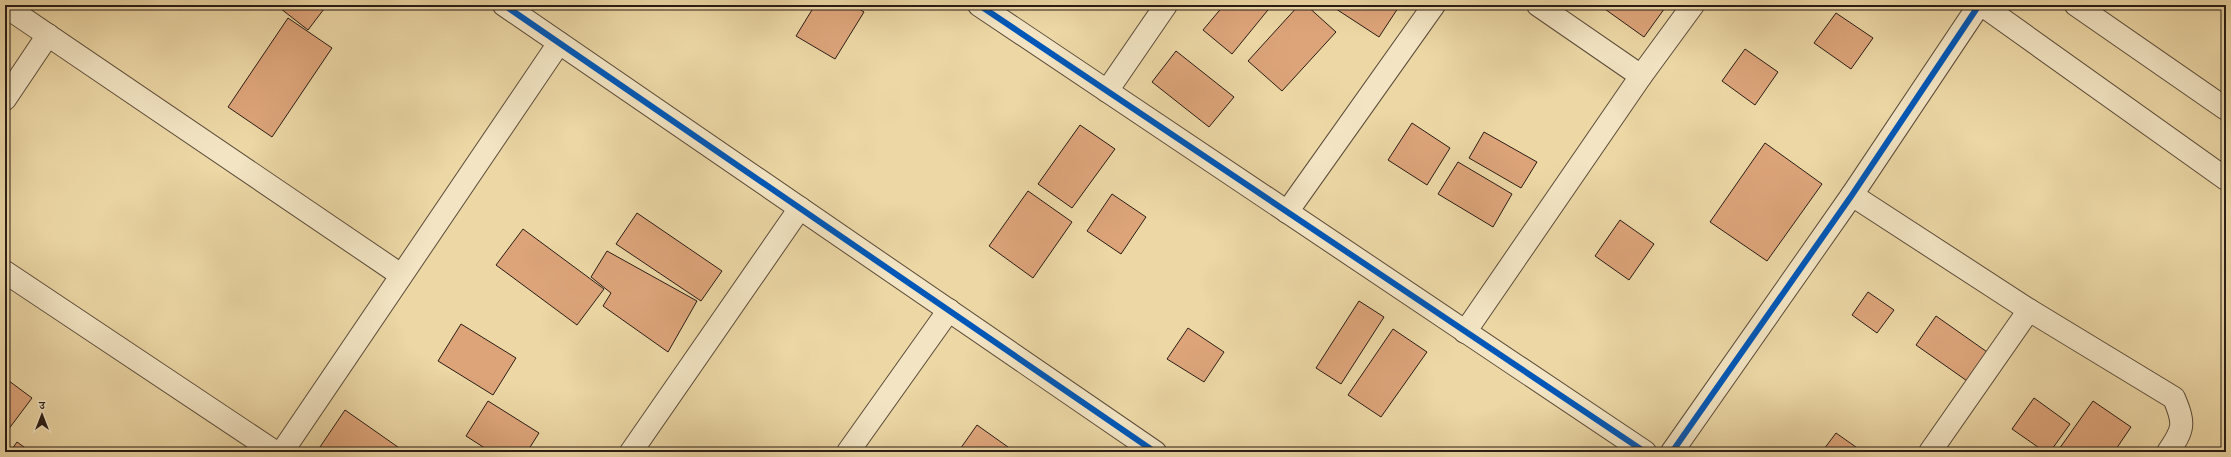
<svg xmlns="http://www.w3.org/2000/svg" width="2231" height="457" viewBox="0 0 2231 457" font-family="Vollkorn,'Noto Serif Devanagari',serif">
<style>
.building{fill:#dda47a;stroke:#291c15}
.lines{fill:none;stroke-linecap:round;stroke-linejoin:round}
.street-casing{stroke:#5a4b39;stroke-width:24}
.street{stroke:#f3e5c4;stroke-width:22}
.cycleway-casing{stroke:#f3e5c4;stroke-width:8}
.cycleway{stroke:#0057b8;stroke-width:6}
</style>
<rect width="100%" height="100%" fill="#ecd7a5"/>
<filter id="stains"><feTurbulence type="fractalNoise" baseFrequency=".005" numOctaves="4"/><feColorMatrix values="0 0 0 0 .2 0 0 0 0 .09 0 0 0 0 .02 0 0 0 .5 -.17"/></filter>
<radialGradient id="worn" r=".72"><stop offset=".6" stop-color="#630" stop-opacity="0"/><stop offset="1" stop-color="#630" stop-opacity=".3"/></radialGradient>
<g class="building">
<polygon points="276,5 327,5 308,30"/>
<polygon points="815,5 853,5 864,12 835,59 796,36"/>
<polygon points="1224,5 1272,5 1232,54 1203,30"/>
<polygon points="1299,5 1306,5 1336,32 1282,91 1248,61"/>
<polygon points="1330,5 1400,5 1379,37"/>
<polygon points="1604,5 1667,5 1644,37 1602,7"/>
<polygon points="1836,13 1873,38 1851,69 1814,43"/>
<polygon points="288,18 332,48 272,137 228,107"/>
<polygon points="1745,49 1778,72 1755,105 1722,81"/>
<polygon points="1176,51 1234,97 1209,127 1152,82"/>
<polygon points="1412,123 1450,148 1427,185 1388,160"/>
<polygon points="1080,125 1115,149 1072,208 1038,184"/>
<polygon points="1484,132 1537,162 1521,188 1469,158"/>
<polygon points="1765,143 1822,184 1767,261 1710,222"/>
<polygon points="1458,162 1512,194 1493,227 1438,194"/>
<polygon points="1028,191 1072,222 1033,278 989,246"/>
<polygon points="1112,194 1146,217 1121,254 1087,231"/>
<polygon points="637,213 722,271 701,301 616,244"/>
<polygon points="1620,220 1654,244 1629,280 1595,256"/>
<polygon points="523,229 604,289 577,325 496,265"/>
<polygon points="607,251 697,301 668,352 603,306 611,293 591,277"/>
<polygon points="1868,292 1894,310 1877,333 1852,315"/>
<polygon points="1359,301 1384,317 1341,384 1316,368"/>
<polygon points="1936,316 1990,354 1970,383 1916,345"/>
<polygon points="461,324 516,358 493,395 438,361"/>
<polygon points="1188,328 1224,352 1204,382 1167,359"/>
<polygon points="1393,329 1427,352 1381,417 1348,395"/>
<polygon points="5,378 32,398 5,434"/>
<polygon points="2034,398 2070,424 2050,452 2045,452 2012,429"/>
<polygon points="488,401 539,433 527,452 491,452 466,436"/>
<polygon points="2093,401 2131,427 2114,452 2057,452"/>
<polygon points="345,410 405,452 326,452 320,447"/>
<polygon points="977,425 1015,452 958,452"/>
<polygon points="1836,433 1863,452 1828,452 1824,449"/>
<polygon points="17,442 31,452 10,452"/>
</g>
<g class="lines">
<g class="street-casing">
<g id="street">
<polyline points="504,5 1155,452"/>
<polyline points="979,5 1645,452"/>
<polyline points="1538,5 1641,76"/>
<polyline points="1982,5 2226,179"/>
<polyline points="2076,5 2226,109"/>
<polyline points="5,6 401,275"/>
<polyline points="1107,91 1166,5"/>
<polyline points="5,99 48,35"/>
<path d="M1852,195L2029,310L2174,398C2185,424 2184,429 2168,452"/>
<polyline points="1287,212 1434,5"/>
<polyline points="5,272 275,452"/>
<polyline points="1465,332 1641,76 1693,5"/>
<polyline points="282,452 559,43"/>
<polyline points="631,452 800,208"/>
<polyline points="848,452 949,310"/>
<polyline points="1672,452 1852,195 1979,5"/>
<polyline points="1930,452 2029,310"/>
</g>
</g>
<use href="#street" class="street"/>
<g class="cycleway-casing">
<g id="cycleway">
<polyline points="504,5 1155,452"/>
<polyline points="979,5 1645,452"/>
<polyline points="1672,452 1852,195 1979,5"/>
</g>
</g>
<use href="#cycleway" class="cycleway"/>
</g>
<rect width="2231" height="457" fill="none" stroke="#ecd7a5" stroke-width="20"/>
<rect x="6" y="6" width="2219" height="445" fill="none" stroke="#291c15" stroke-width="2"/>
<rect x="10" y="10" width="2211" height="437" fill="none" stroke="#291c15"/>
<g transform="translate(42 415)" stroke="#f3e5c4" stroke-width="3" paint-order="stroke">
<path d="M0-3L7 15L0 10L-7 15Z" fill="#291c15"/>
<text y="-6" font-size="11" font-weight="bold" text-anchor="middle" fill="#291c15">उ</text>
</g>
<rect width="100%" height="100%" filter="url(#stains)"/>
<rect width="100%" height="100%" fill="url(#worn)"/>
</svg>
